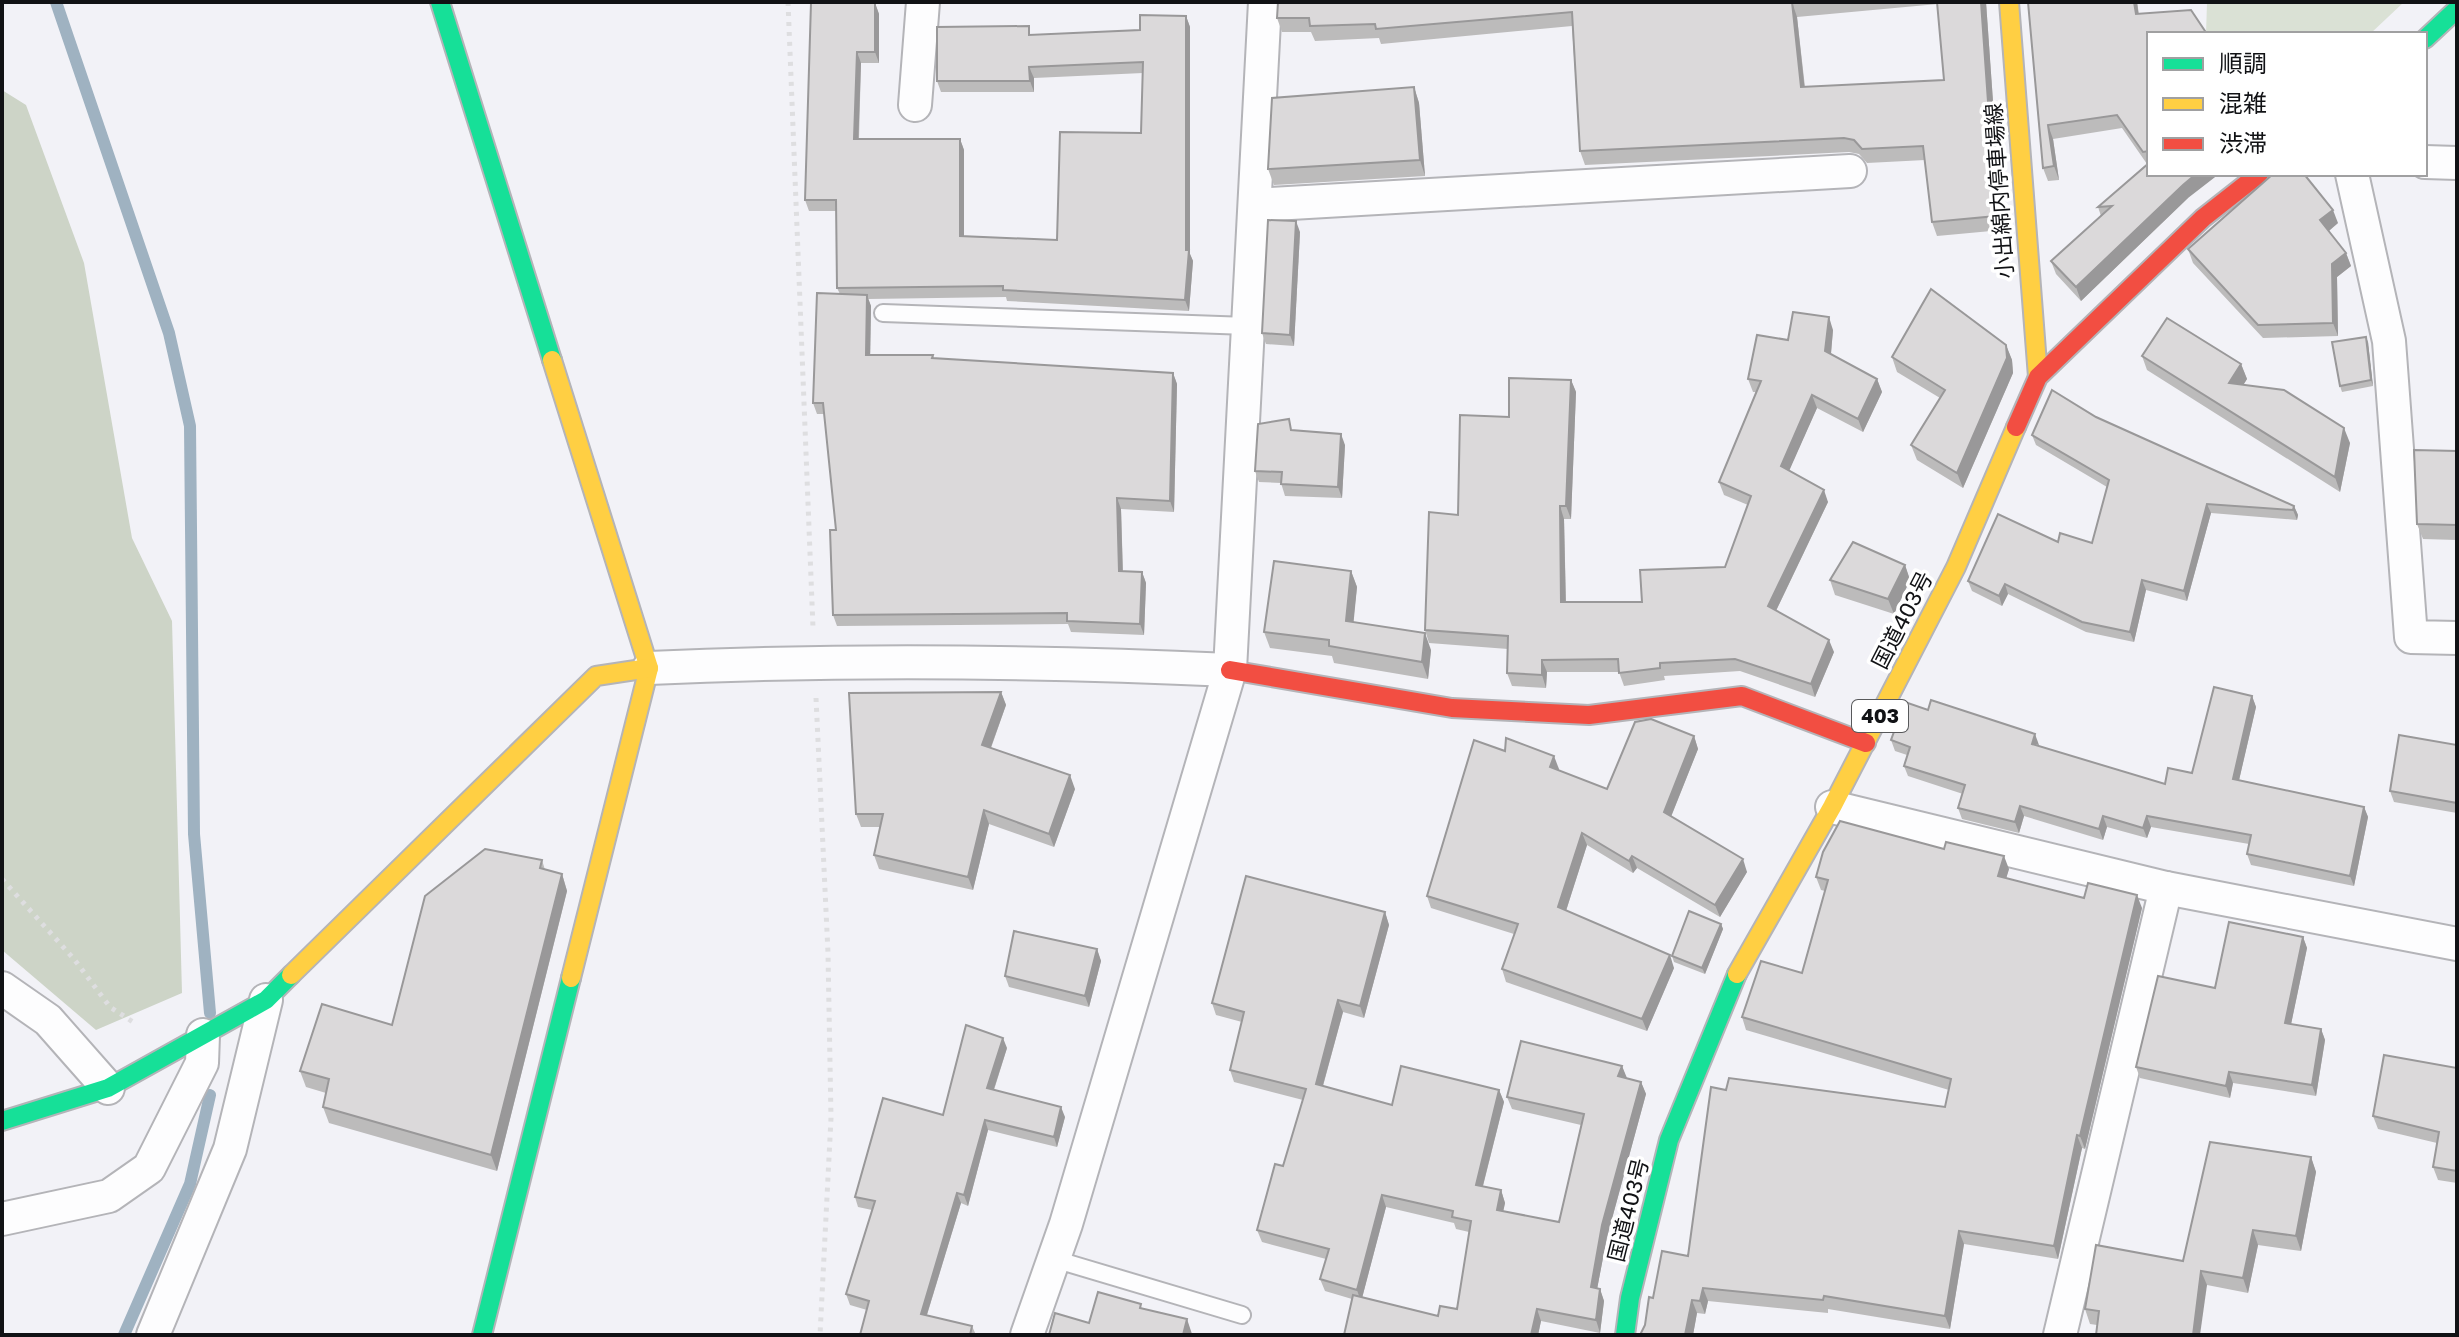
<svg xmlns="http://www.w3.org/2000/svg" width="2459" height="1337" viewBox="0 0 2459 1337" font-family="'Golos Text','Noto Sans JP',sans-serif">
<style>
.green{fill:#dae1d5}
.forest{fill:#cdd4c7}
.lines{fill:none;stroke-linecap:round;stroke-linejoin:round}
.stream{stroke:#9fb2c1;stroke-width:12}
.lane-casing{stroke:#b4b4b8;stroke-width:20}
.street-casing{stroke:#b4b4b8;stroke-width:36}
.fast-casing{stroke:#b4b4b8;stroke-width:22}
.slow-casing{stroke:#b4b4b8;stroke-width:22}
.jam-casing{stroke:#b4b4b8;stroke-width:22}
.path{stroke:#dedee0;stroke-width:5;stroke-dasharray:4 6;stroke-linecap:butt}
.lane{stroke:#fdfdfe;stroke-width:16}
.street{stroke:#fdfdfe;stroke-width:32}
.fast{stroke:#16e098;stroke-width:18}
.slow{stroke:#ffcf43;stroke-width:18}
.jam{stroke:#f24e42;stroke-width:18}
.wall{fill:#bcbbbb;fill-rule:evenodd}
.shaded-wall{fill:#999899}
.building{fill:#dbd9da;stroke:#999899;stroke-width:2}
.labels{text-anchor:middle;stroke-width:7;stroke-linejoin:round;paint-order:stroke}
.shield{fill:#fff;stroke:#58595b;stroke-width:2}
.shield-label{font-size:20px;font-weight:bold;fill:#111215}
.street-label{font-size:22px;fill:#111215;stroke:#fff}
</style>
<rect width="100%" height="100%" fill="#f2f2f7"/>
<polygon class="green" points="2207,2 2404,2 2370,34 2206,34"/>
<polygon class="forest" points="2,90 26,105 84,263 132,538 172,621 182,993 96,1030 2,950"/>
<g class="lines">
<g class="stream">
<polyline points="56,2 169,333 190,426 194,834 210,1013"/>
<polyline points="124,1335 190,1184 210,1095"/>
</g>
<g class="lane-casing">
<g id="lane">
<polyline points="883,313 1248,326"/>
<polyline points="1054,1259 1242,1315"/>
</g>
</g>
<g class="street-casing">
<g id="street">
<polyline points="915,105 923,2"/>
<polyline points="2425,162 2457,163"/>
<polyline points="2352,174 2389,341 2411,637 2457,638"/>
<polyline points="1255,205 1850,171"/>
<path d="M649,668C844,659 1036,661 1230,670"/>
<polyline points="1832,807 2166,888 2457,944"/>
<polyline points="2,988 48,1020 108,1088"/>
<polyline points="2,1219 109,1196 149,1168 202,1063 203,1035"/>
<polyline points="153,1335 230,1149 266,1000"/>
<polyline points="1027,1335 1066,1224 1230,670 1265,2"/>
<polyline points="2060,1335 2166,888"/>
</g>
</g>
<g class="fast-casing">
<g id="fast">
<polyline points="440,2 552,360"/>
<polyline points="2425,39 2457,9"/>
<polyline points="2,1121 108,1088 266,1000 291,975"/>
<polyline points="482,1335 571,978"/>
<polyline points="1625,1335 1630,1298 1669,1140 1737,974"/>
</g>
</g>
<g class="slow-casing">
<g id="slow">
<polyline points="2009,2 2038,377"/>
<polyline points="552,360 649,668 571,978"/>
<polyline points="1737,974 1832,807 1956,567 2016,427"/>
<polyline points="291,975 596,676 649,668"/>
</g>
</g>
<g class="jam-casing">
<g id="jam">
<polyline points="2016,427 2038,377 2203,218 2259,174"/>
<polyline points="1230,670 1452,708 1589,715 1742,696 1866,743"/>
</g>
</g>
<g class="path">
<polyline points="788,2 813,628"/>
<polyline points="816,698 828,953 831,1118 820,1335"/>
<polyline points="2,879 74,959 110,1007 136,1024"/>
</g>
<use href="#lane" class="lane"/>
<use href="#street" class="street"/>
<use href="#fast" class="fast"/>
<use href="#slow" class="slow"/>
<use href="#jam" class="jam"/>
</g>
<g class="wall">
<path d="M1278,2H1986L2002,230L1937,236L1932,222L1925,160L1867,163L1859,154L1849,152L1585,165L1580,151L1572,26L1381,44L1379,38L1315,41L1311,32H1282L1277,18ZM1938,4L1944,80L1805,87L1797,17Z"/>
<polygon points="2028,2 2137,2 2139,14 2149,34 2149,174 2188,198 2081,301 2056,274 2051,261 2101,216 2098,207 2147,164 2122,128 2053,139 2059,180 2048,181 2043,168"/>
<polygon points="811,3 875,3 879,14 879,63 861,63 859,139 960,139 964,150 964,236 1057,240 1141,133 1143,73 1034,78 1034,92 941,92 937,81 1032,35 1140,30 1186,16 1190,27 1190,254 1193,261 1189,311 1007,301 1006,297 868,299 871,306 870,355 933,355 934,358 1173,373 1177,384 1174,512 1121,509 1123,571 1142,572 1146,583 1144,635 1071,632 1068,624 837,626 833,615 836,530 824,414 817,414 813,403 840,294 837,288 836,211 809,211 805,200"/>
<polygon points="1414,87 1419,103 1425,176 1274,185 1268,169"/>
<polygon points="2338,223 2329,231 2346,253 2351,266 2337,277 2338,336 2263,338 2193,263 2188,249"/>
<polygon points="1300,232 1294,346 1266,344 1262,333"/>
<polygon points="1833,330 1831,354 1877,379 1882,392 1863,432 1817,408 1789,470 1828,502 1776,611 1834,652 1815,697 1740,671 1664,676 1665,680 1624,686 1619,672 1547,672 1546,688 1512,686 1507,673 1508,649 1429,643 1425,630 1458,515 1509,417 1571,380 1576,392 1571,519 1564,519 1566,602 1642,602 1725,567 1748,505 1724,495 1719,482 1756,392 1753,392 1748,379 1788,340"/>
<polygon points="2368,342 2373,386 2342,392 2340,386"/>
<polygon points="2006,345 2012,360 2013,373 1963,488 1917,460 1911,445 1940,398 1897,372 1892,357"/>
<polygon points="2142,356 2241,364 2247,379 2243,385 2350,443 2340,492 2147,370"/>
<polygon points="2096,417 2294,506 2298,515 2297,520 2211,513 2187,601 2146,590 2134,642 2086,632 2008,594 2002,606 1972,591 1968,581 2058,542 2092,543 2107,487 2036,445 2032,435"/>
<polygon points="1294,430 1345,445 1342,498 1285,496 1281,483 1259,482 1255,471"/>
<polygon points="2457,451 2457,540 2423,539 2417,524"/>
<polygon points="1905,565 1910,580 1894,614 1835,595 1830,580"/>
<polygon points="1351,571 1357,587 1353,622 1431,650 1428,679 1334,663 1332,656 1270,648 1264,632"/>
<polygon points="1001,692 1006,705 991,748 1075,789 1054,847 989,824 973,890 879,869 874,855 880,827 861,827 856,814"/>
<polygon points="2252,696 2256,707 2239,780 2364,807 2368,817 2354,886 2251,865 2247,854 2249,844 2151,827 2147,838 2107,827 2103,840 2024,816 2019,833 1962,819 1958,808 1963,794 1908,776 1904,766 1907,755 1895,751 1891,740 1928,710 2039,746 2165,784 2192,773"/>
<polygon points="1694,736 1698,749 1671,817 1747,872 1720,917 1637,868 1633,873 1587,845 1566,911 1674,968 1647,1031 1506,982 1502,969 1514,934 1431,908 1427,896 1505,751 1559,769 1558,770 1607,789"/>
<polygon points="2457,745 2457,813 2394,802 2390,791"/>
<polygon points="542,860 545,870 562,874 567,891 497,1171 329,1123 323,1107 326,1093 306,1087 300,1071 392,1025"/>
<polygon points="2009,869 2006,878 2084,898 2142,908 2085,1149 2082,1148 2058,1259 1964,1244 1950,1329 1828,1309 1828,1313 1708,1301 1705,1314 1697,1313 1693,1335 1640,1335 1645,1325 1653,1298 1688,1256 1726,1090 1945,1107 1949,1090 1746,1030 1742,1017 1802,973 1825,891 1821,890 1816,877"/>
<path d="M1246,876L1385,912L1389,925L1364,1018L1343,1012L1323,1086L1392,1105L1401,1066L1499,1090L1504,1102L1483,1186L1501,1190L1505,1203L1503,1211L1559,1222L1581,1125L1512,1109L1507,1097L1521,1041L1622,1066L1626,1078L1641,1082L1646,1094L1607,1237L1597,1289H1600L1604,1301L1600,1333L1541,1321L1538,1335H1344L1352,1299L1325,1291L1320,1279L1326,1259L1262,1242L1257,1230L1275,1164L1283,1166L1303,1100L1234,1082L1230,1070L1242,1022L1216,1015L1212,1003ZM1386,1207L1454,1223L1456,1229L1469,1232L1457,1309L1440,1306L1438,1316L1362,1298Z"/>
<polygon points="1721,924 1723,929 1705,974 1674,962 1672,956"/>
<polygon points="2303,937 2307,948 2291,1024 2321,1029 2325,1040 2316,1096 2233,1083 2230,1098 2140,1078 2136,1067 2215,988"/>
<polygon points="1097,949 1101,961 1089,1007 1009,987 1005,976"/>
<polygon points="1007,1048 994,1090 1065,1117 1057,1147 988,1130 968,1206 961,1203 927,1315 972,1326 976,1335 860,1335 867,1310 850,1305 846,1294 872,1210 858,1207 855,1197 943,1115"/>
<polygon points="2457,1068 2457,1183 2438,1180 2433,1167 2437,1143 2378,1129 2373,1116"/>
<polygon points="2311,1157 2316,1172 2301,1251 2258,1245 2248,1293 2207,1285 2097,1325 2090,1324 2085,1309 2183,1261"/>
</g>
<g class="shaded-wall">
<polygon points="1792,2 1797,17 1806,101 1801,87"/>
<polygon points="1981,2 1986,2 2002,230 1996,216"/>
<polygon points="2134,2 2137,2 2140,27 2136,14"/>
<polygon points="875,3 879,14 879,63 875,52"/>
<polygon points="1186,16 1190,27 1190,254 1193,261 1189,311 1185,300 1186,250"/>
<polygon points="857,52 861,63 858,150 854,139"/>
<polygon points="1029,67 1034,78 1034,92 1030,81"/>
<polygon points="1414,87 1419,103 1425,176 1420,160"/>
<polygon points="2048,125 2053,139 2059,180 2054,166"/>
<polygon points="960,139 964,150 964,247 960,236"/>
<polygon points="2196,174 2219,174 2188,198 2081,301 2076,287 2183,185"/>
<polygon points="2333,210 2338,223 2325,234 2320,220"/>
<polygon points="1296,221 1300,232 1294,346 1290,335"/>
<polygon points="2346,253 2351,266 2337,277 2338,336 2333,323 2332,264"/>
<polygon points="867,295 871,306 870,366 866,355"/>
<polygon points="1829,317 1833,330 1830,364 1825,351"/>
<polygon points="2366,337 2368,342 2373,386 2371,380"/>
<polygon points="2006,345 2012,360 2013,373 1963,488 1957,473"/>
<polygon points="2241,364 2247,379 2235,398 2229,383"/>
<polygon points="1173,373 1177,384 1174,512 1170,501"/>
<polygon points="1877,379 1882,392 1863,432 1858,419"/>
<polygon points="1571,380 1576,392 1571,519 1566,506"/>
<polygon points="1812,395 1817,408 1786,478 1781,466"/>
<polygon points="2344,428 2350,443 2340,492 2335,477"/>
<polygon points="1341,434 1345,445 1342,498 1338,487"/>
<polygon points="1824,490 1828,502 1772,619 1768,606"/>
<polygon points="1117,498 1121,509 1123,582 1119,571"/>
<polygon points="2207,504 2211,513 2187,601 2184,591"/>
<polygon points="1560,506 1564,519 1566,614 1561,602"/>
<polygon points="2294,506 2298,515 2297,520 2293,510"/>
<polygon points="1905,565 1910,580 1894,614 1888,599"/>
<polygon points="1351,571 1357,587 1352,638 1346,621"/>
<polygon points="1142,572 1146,583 1144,635 1140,624"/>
<polygon points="2142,580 2146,590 2134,642 2130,632"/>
<polygon points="2005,584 2008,594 2002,606 1999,596"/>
<polygon points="1425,633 1431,650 1428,679 1422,662"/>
<polygon points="1829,640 1834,652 1815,697 1811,684"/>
<polygon points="1542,660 1547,672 1546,688 1542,675"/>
<polygon points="1001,692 1006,705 987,758 982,745"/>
<polygon points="2252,696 2256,707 2237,789 2233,779"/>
<polygon points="2035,734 2039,745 2032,744"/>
<polygon points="1694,736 1698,749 1668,824 1664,812"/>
<polygon points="1554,756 1559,769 1555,779 1550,767"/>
<polygon points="1070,775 1075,789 1054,847 1049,834"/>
<polygon points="2020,806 2024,816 2019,833 2015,822"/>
<polygon points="2364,807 2368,817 2354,886 2350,876"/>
<polygon points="984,810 989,824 973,890 968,877"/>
<polygon points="2103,816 2107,827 2103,840 2099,829"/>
<polygon points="2147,816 2151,827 2147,838 2143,828"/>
<polygon points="1582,833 1587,845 1563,920 1558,907"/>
<polygon points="1632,856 1637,868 1633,873 1629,861"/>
<polygon points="2004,856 2009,869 2003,889 1998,876"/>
<polygon points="1743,859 1747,872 1720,917 1715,905"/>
<polygon points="562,874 567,891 497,1171 491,1155"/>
<polygon points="2137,895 2142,908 2085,1149 2080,1136"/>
<polygon points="1385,912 1389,925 1364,1018 1360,1006"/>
<polygon points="1721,924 1723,929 1705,974 1702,968"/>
<polygon points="2303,937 2307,948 2289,1034 2285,1023"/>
<polygon points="1097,949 1101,961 1089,1007 1085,996"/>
<polygon points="1670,955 1674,968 1647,1031 1642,1019"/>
<polygon points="1338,1000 1343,1012 1320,1096 1316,1084"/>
<polygon points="2321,1029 2325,1040 2316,1096 2312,1085"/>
<polygon points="1003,1038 1007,1048 991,1098 987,1088"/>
<polygon points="1622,1066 1627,1078 1618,1076"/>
<polygon points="2229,1072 2233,1083 2230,1098 2226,1086"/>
<polygon points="1641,1082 1646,1094 1607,1237 1595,1300 1591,1287 1602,1225"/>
<polygon points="1499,1090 1504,1102 1480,1197 1476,1185"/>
<polygon points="1061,1107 1065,1117 1057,1147 1054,1137"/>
<polygon points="985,1120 988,1130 968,1206 964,1195"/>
<polygon points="2077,1135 2082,1148 2058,1259 2054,1246"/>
<polygon points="2311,1157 2316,1172 2301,1251 2296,1236"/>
<polygon points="1501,1190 1505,1203 1501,1222 1497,1210"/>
<polygon points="957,1193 961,1203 924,1324 921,1314"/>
<polygon points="1382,1195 1386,1207 1361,1302 1357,1290"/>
<polygon points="2253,1230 2258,1245 2248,1293 2243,1278"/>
<polygon points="1959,1231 1964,1244 1950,1329 1945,1316"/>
<polygon points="2201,1271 2207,1285 2200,1335 2193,1335"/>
<polygon points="1703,1288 1708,1301 1705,1314 1700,1301"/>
<polygon points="1600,1289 1604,1301 1600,1333 1596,1320"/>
<polygon points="1692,1300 1697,1313 1693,1335 1685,1335"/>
<polygon points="1537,1309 1541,1321 1538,1335 1531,1335"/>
<polygon points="1187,1319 1192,1334 1192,1335 1183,1335"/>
</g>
<g class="building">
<polygon points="1278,2 1796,2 1792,2 1801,87 1944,80 1937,2 1981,2 1996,216 1932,222 1923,146 1862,149 1854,140 1844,138 1580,151 1572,12 1376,29 1375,24 1310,26 1309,18 1277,18"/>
<polygon points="2028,2 2134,2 2136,14 2191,10 2207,34 2149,34 2149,151 2143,152 2117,115 2048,125 2054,166 2043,168"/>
<polygon points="811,3 875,3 875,52 857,52 854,139 960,139 960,236 1057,240 1060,132 1141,133 1143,62 1029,67 1030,81 937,81 937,27 1029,26 1029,35 1140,30 1140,15 1186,16 1186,250 1189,250 1185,300 1003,290 1003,286 837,288 836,200 805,200"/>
<polygon points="1414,87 1420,160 1268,169 1272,98"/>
<polygon points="2149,163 2149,174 2196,174 2183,185 2076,287 2051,261 2112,206 2098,207"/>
<polygon points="2273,174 2304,174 2333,210 2320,220 2346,253 2332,264 2333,323 2258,325 2188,249"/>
<polygon points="1268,220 1296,221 1290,335 1262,333"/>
<polygon points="1931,289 2006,345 2007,358 1957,473 1911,445 1945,390 1892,357"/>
<polygon points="817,293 867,295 866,355 933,355 932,358 1173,373 1170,501 1117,498 1119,571 1142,572 1140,624 1067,621 1067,613 833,615 830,530 836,530 823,403 813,403"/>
<polygon points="1793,312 1829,317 1825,351 1877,379 1858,419 1812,395 1781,466 1824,490 1768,606 1829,640 1811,684 1735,659 1660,663 1660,668 1619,673 1618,659 1542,660 1542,675 1507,673 1508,636 1425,630 1429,512 1458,515 1460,415 1509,417 1509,378 1571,380 1566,506 1560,506 1561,602 1642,602 1640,570 1725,567 1751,496 1719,482 1761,381 1748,379 1757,335 1788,340"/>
<polygon points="2167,318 2241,364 2229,383 2284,390 2344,428 2335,477 2142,356"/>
<polygon points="2366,337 2371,380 2340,386 2332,342"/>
<polygon points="2052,390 2096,417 2294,506 2293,510 2207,504 2184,591 2142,580 2130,632 2082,622 2005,584 1999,596 1968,581 1998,514 2058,542 2060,533 2092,543 2109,480 2032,435"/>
<polygon points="1289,419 1291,430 1341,434 1338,487 1281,484 1282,472 1255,471 1258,424"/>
<polygon points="2414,450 2457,451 2457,525 2417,524"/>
<polygon points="1853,542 1905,565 1888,599 1830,580"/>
<polygon points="1274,561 1351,571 1346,621 1425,633 1422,662 1329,646 1329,640 1264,632"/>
<polygon points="2214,687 2252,696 2233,779 2364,807 2350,876 2247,854 2251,835 2147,816 2143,828 2103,816 2099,829 2020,806 2015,822 1958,808 1965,785 1904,766 1910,747 1891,740 1905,702 1928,710 1931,700 2035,734 2032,744 2165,784 2168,768 2192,773"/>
<polygon points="1001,692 982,745 1070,775 1049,834 984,810 968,877 874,855 883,814 856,814 849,693"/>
<polygon points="1651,719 1694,736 1664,812 1743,859 1715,905 1632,856 1629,861 1582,833 1558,907 1670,955 1642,1019 1502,969 1518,924 1427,896 1474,740 1505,751 1506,738 1554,756 1550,767 1607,789 1635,722"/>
<polygon points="2399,735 2457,745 2457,803 2390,791"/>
<polygon points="1840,821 1944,849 1946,842 2004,856 1998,876 2084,898 2088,883 2137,895 2080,1136 2077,1135 2054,1246 1959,1231 1945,1316 1824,1296 1823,1300 1703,1288 1700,1301 1692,1300 1685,1335 1640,1335 1645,1325 1649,1297 1653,1298 1662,1251 1688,1256 1711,1087 1726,1090 1729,1078 1945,1107 1951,1079 1742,1017 1761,961 1802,973 1828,880 1816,877 1823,852"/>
<polygon points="485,849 542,860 540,868 562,874 491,1155 323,1107 329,1079 300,1071 322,1004 392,1025 425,896"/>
<polygon points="1246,876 1385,912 1360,1006 1338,1000 1316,1084 1392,1105 1401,1066 1499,1090 1476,1185 1501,1190 1497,1210 1559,1222 1584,1114 1507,1097 1521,1041 1622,1066 1618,1076 1641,1082 1602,1225 1591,1287 1600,1289 1596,1320 1537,1309 1531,1335 1344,1335 1353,1295 1438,1316 1440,1306 1457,1309 1471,1221 1452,1217 1453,1211 1382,1195 1357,1290 1320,1279 1329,1249 1257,1230 1275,1164 1283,1166 1306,1089 1230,1070 1244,1012 1212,1003"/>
<polygon points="1689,911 1721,924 1702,968 1672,956"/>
<polygon points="2229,922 2303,937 2285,1023 2321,1029 2312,1085 2229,1072 2226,1086 2136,1067 2158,976 2215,988"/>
<polygon points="1014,931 1097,949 1085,996 1005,976"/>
<polygon points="966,1025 1003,1038 987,1088 1061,1107 1054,1137 985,1120 964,1195 957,1193 921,1314 972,1326 970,1335 860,1335 869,1301 846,1294 875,1201 855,1197 883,1098 943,1115"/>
<polygon points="2384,1055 2457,1068 2457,1171 2433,1167 2439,1132 2373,1116"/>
<polygon points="2210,1142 2311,1157 2296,1236 2253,1230 2243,1278 2201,1271 2193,1335 2096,1335 2099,1311 2085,1309 2096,1245 2183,1261"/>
<polygon points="1098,1292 1141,1304 1140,1308 1187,1319 1183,1335 1049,1335 1055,1313 1089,1323"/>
</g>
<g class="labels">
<rect class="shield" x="1852" y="700" width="56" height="32" rx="6"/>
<g class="shield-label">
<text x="1880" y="723">403</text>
</g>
<g class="street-label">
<text transform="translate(1999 191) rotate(-94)" y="8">小出綿内停車場線</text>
<text transform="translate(1902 620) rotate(-63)" y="8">国道403号</text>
<text transform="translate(1628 1210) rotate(-76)" y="8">国道403号</text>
</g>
</g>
<rect width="2459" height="1337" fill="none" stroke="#111215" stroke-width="8"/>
<rect x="2147" y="32" width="280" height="144" fill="#ffffff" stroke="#a0a0a1" stroke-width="2"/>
<rect x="2163" y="58" width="40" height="12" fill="#16e098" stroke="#a0a0a1" stroke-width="2"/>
<text x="2219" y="72" font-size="24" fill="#111215">順調</text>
<rect x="2163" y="98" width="40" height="12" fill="#ffcf43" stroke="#a0a0a1" stroke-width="2"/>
<text x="2219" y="112" font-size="24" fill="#111215">混雑</text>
<rect x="2163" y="138" width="40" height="12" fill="#f24e42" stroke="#a0a0a1" stroke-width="2"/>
<text x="2219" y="152" font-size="24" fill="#111215">渋滞</text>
</svg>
